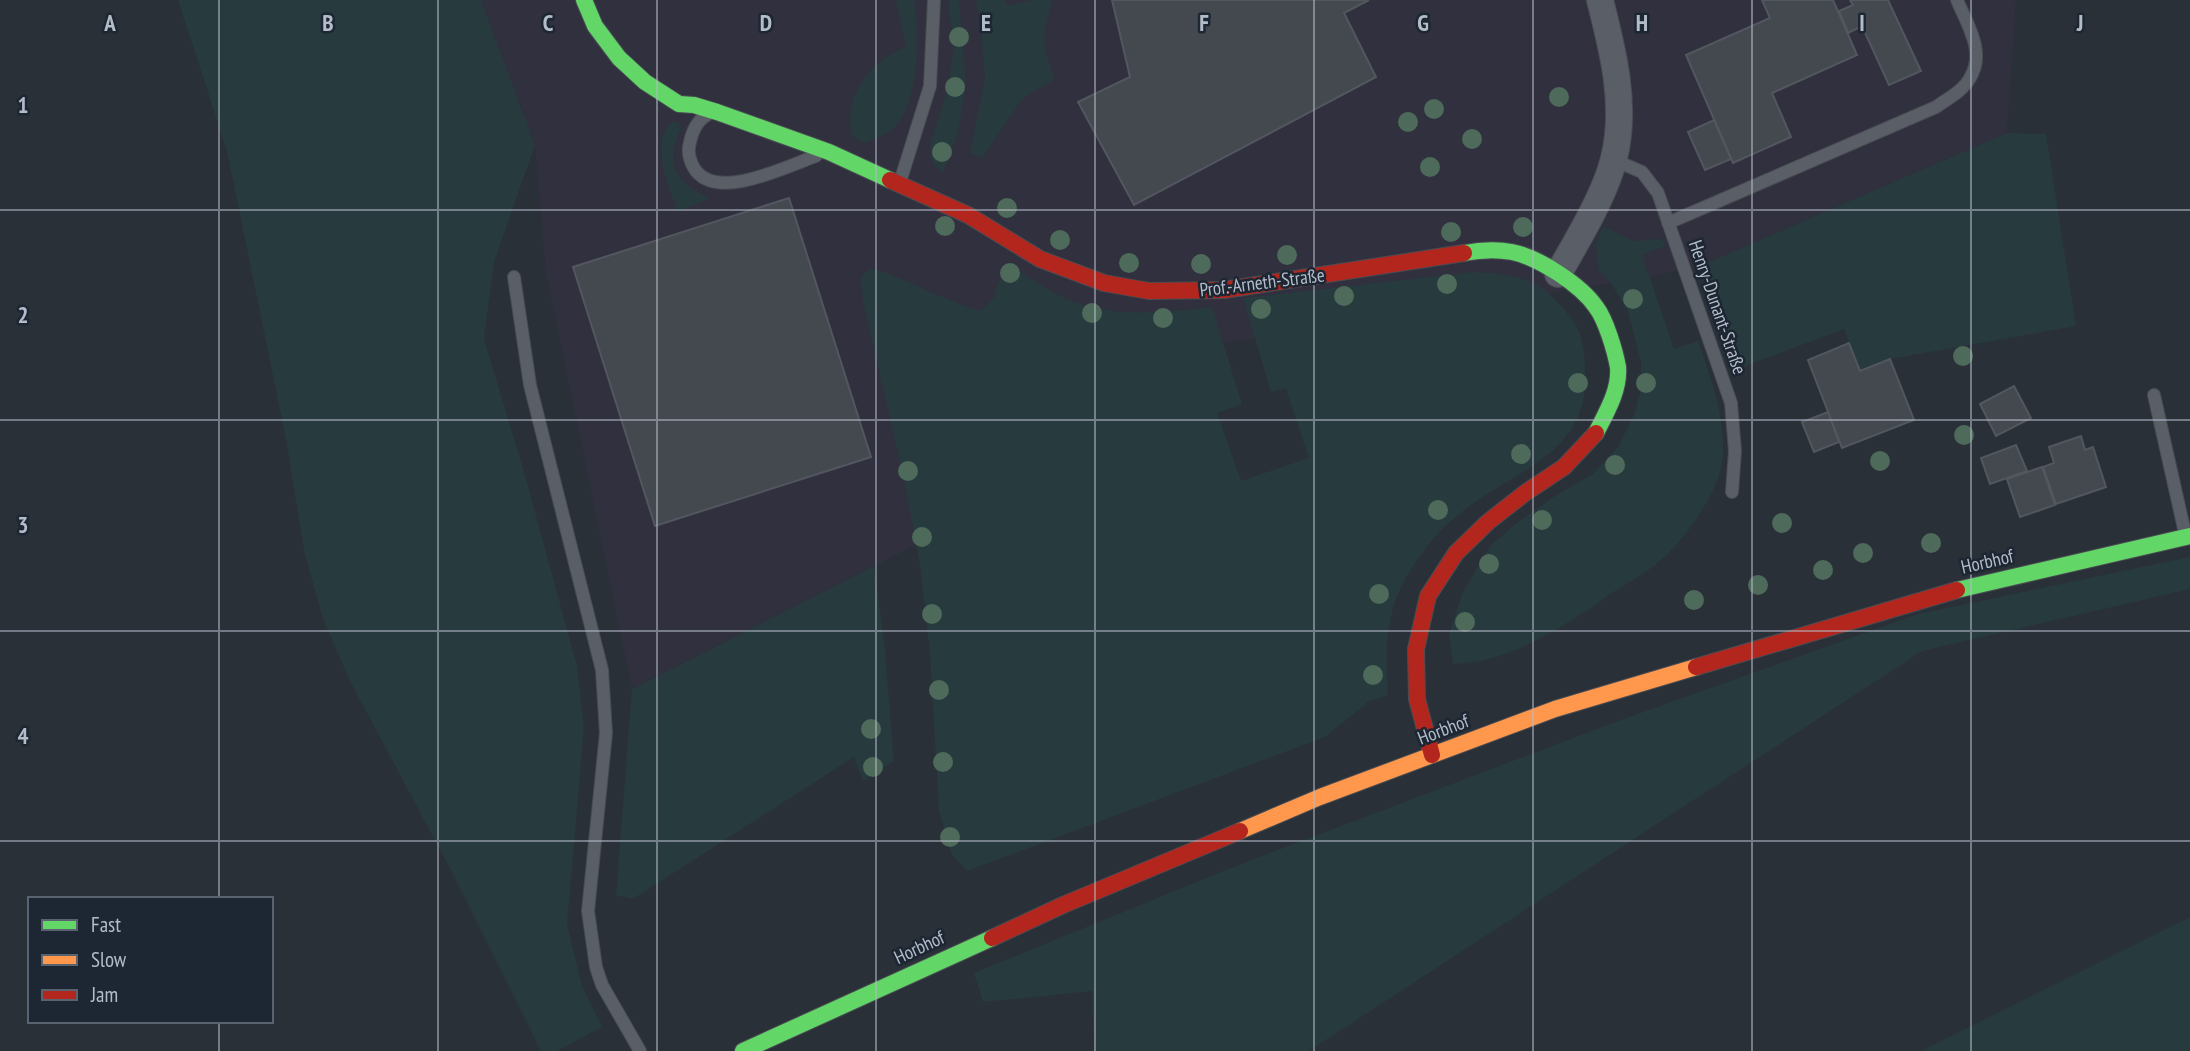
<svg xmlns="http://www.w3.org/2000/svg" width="2190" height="1051" viewBox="0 0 2190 1051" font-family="'PT Sans Narrow',sans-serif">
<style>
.medical{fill:#31303e}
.green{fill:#273a3e}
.building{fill:#444950;stroke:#52575f;stroke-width:2}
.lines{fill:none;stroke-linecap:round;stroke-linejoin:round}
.lane-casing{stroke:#484c53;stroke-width:14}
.street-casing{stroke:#484c53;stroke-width:28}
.fast-casing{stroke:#484c53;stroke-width:18}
.slow-casing{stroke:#484c53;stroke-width:18}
.jam-casing{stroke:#484c53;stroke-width:18}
.lane{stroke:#5a5e66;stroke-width:12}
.street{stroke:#5a5e66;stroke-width:26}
.fast{stroke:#63d668;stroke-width:16}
.slow{stroke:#ff974d;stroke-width:16}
.jam{stroke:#b3261e;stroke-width:16}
.tree{fill:#4e6a5a}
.grid{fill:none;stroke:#b4bcc9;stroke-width:2;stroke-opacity:0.55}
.labels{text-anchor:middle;stroke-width:5;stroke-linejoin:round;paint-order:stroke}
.street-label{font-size:19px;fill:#b4bcc9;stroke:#1d2633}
.grid-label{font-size:23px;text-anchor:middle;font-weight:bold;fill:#b4bcc9;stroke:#1d2633;stroke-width:5;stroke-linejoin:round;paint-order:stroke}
</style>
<rect width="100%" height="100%" fill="#2a3038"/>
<polygon class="medical" points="481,0 2016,0 2007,133 1702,265 1643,278 1341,327 913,383 914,546 632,689 546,272 535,145"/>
<g class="green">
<polygon points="178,0 481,0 535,145 494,262 484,339 523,468 577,666 584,728 567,925 582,986 602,1027 557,1051 541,1051 453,874 351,683 323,619 305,555 286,439 227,151"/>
<path d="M896,0H914C919,35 920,95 897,124C889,134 876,139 864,143L852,136C844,107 861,74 886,57C892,53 900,50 906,47Z"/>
<polygon points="948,0 959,0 966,85 958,133 943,173 935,166 931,158 931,143 947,91 954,49"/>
<path d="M976,0H1005L1007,6L1031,0H1053C1042,30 1041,49 1055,79L1023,98L982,158L970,153L985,78L980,19Z"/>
<path d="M671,122H678L681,128C664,165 675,182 710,198L678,212C669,185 649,147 671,122Z"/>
<polygon points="2007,133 2046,134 2076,326 1890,359 1860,371 1844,329 1737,369 1702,265"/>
<path d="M1603,226L1633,241L1663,239L1665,246L1642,255L1674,349L1698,341C1711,378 1725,416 1723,456C1721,489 1686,539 1661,560C1647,573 1628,582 1612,593C1564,626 1513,662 1453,664L1449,634L1462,594L1491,545L1518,522L1555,496L1593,474L1618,447L1634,415L1640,394L1641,362L1628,311L1611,283L1598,269L1596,243Z"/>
<path d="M872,268C909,280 943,300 980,311L993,299L999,281L1017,270C1034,280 1052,293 1070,300C1115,318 1165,313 1212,307L1242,404L1217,413L1241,481L1309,458L1286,389L1271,392L1243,298L1473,272C1524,275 1542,279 1573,321C1583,334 1585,355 1585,372C1585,386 1585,400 1579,414C1564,453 1522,472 1489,493C1465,508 1442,526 1425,549C1387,599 1384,634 1388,695L1369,701L1325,737L967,871L952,855L939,811L930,653L920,565L905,484L863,301L861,276Z"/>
<polygon points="2190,557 2190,589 1922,651 1309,1051 1094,1051 1092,991 983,1002 974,973 1241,864 1618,721 1918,614"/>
<polygon points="874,566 885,649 894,761 863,781 854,757 633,899 616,895 632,689"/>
<polygon points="2190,917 2190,1051 1921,1051"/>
</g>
<g class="building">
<polygon points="1112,0 1369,0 1344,13 1376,77 1134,205 1078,102 1130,77"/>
<polygon points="1762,0 1833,0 1857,55 1772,93 1791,137 1733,163 1686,55 1770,18"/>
<polygon points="1850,0 1888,0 1921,71 1889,85 1862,26 1848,33 1839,11 1853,5"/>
<polygon points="1714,120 1731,159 1705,170 1688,132"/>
<polygon points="789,198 871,457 655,526 573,267"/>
<polygon points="1849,343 1860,371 1890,359 1914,420 1842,448 1808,360"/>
<polygon points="2014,386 2031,418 1996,436 1980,404"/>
<polygon points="1828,412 1839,442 1814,452 1802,422"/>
<polygon points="2081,436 2085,450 2093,447 2106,487 2056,504 2043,467 2054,463 2049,447"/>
<polygon points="2016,445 2027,471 1990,484 1981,458"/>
<polygon points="2042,467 2055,505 2020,517 2007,479"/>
</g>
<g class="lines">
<g class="lane-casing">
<g id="lane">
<path d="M707,115C696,121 691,135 689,147C688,155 690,161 694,168C715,203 787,166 816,156"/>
<polyline points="1614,160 1642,172 1658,193 1731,403 1735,451 1732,492"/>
<polyline points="900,182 930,86 934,0"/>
<path d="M1668,223L1936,107C1947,99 1963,91 1970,78C1986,52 1967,24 1957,0"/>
<polyline points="514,277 530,385 602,670 606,733 588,911 596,967 602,985 640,1051"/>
<polyline points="2154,395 2185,533"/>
</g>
</g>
<g class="street-casing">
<path id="street" d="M1558,274C1576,243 1606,193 1614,158C1627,106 1613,51 1600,0"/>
</g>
<g class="fast-casing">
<g id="fast">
<polyline points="584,0 595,26 619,58 645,82 679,104 694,105 717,112 829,152 890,180"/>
<path d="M1464,253C1480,250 1496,249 1512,252C1538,257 1581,285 1596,307C1606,320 1615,351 1618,367C1620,390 1606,413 1596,433"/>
<polyline points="1957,590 2190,536"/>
<polyline points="743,1051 992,938"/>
</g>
</g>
<g class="slow-casing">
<polyline id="slow" points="1240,831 1320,797 1555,709 1696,667"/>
</g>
<g class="jam-casing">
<g id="jam">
<polyline points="890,180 968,215 1040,259 1104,283 1149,291 1224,290 1464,253"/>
<polyline points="1696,667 1957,590"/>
<polyline points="1432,755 1417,699 1416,649 1428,596 1456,553 1488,522 1525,493 1564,467 1596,433"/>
<polyline points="992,938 1063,905 1240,831"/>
</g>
</g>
<use href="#lane" class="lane"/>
<use href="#street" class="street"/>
<use href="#fast" class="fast"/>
<use href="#slow" class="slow"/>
<use href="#jam" class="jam"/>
</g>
<g class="tree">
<circle cx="959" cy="37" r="10"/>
<circle cx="955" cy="87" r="10"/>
<circle cx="1559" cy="97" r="10"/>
<circle cx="1434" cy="109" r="10"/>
<circle cx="1408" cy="122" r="10"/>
<circle cx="1472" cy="139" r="10"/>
<circle cx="942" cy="152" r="10"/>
<circle cx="1430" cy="167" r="10"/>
<circle cx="1007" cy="208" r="10"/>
<circle cx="945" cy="226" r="10"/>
<circle cx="1523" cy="227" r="10"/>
<circle cx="1451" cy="232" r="10"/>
<circle cx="1060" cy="240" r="10"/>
<circle cx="1287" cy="255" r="10"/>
<circle cx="1129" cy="263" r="10"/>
<circle cx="1201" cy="264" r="10"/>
<circle cx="1010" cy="273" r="10"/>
<circle cx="1447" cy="284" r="10"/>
<circle cx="1344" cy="296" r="10"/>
<circle cx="1633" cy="299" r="10"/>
<circle cx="1261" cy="309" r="10"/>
<circle cx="1092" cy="313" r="10"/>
<circle cx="1163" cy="318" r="10"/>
<circle cx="1963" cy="356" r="10"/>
<circle cx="1578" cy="383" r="10"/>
<circle cx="1646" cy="383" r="10"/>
<circle cx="1964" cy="435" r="10"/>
<circle cx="1521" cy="454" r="10"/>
<circle cx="1880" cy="461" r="10"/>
<circle cx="1615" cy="465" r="10"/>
<circle cx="908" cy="471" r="10"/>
<circle cx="1438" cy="510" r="10"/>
<circle cx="1542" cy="520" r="10"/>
<circle cx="1782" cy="523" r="10"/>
<circle cx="922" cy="537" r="10"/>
<circle cx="1931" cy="543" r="10"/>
<circle cx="1863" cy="553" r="10"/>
<circle cx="1489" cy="564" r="10"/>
<circle cx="1823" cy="570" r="10"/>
<circle cx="1758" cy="585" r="10"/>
<circle cx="1379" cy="594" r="10"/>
<circle cx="1694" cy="600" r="10"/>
<circle cx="932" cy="614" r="10"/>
<circle cx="1465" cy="622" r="10"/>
<circle cx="1373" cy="675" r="10"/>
<circle cx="939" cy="690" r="10"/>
<circle cx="871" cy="729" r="10"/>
<circle cx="943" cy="762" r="10"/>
<circle cx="873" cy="767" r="10"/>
<circle cx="950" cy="837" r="10"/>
</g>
<path class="grid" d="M219,0V899M438,0V1051M657,0V1051M876,0V1051M1095,0V1051M1314,0V1051M1533,0V1051M1752,0V1051M1971,0V1051M0,210H2190M0,420H2190M0,631H2190M0,841H2190M219,1021V1051"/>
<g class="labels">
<g class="street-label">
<text transform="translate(1262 282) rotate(-7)" y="7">Prof.-Arneth-Straße</text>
<text transform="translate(1718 307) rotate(71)" y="7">Henry-Dunant-Straße</text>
<text transform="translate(1987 561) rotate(-13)" y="7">Horbhof</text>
<text transform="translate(1443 729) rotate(-21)" y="7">Horbhof</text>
<text transform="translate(919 947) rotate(-25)" y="7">Horbhof</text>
</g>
</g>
<g class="grid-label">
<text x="110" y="31">A</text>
<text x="328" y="31">B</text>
<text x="548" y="31">C</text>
<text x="766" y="31">D</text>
<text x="986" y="31">E</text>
<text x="1204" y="31">F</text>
<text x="1423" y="31">G</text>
<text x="1642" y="31">H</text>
<text x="1862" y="31">I</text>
<text x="2080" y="31">J</text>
<text x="23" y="113">1</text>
<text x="23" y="323">2</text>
<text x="23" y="533">3</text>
<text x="23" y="744">4</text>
</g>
<rect x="28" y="897" width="245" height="126" fill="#1d2633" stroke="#59626f" stroke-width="2"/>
<rect x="42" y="920" width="35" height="10" fill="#63d668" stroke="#59626f" stroke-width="2"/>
<text x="91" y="932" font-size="21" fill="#b4bcc9">Fast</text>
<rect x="42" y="955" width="35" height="10" fill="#ff974d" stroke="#59626f" stroke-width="2"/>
<text x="91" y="967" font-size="21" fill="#b4bcc9">Slow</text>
<rect x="42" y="990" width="35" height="10" fill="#b3261e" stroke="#59626f" stroke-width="2"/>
<text x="91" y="1002" font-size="21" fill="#b4bcc9">Jam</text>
</svg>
